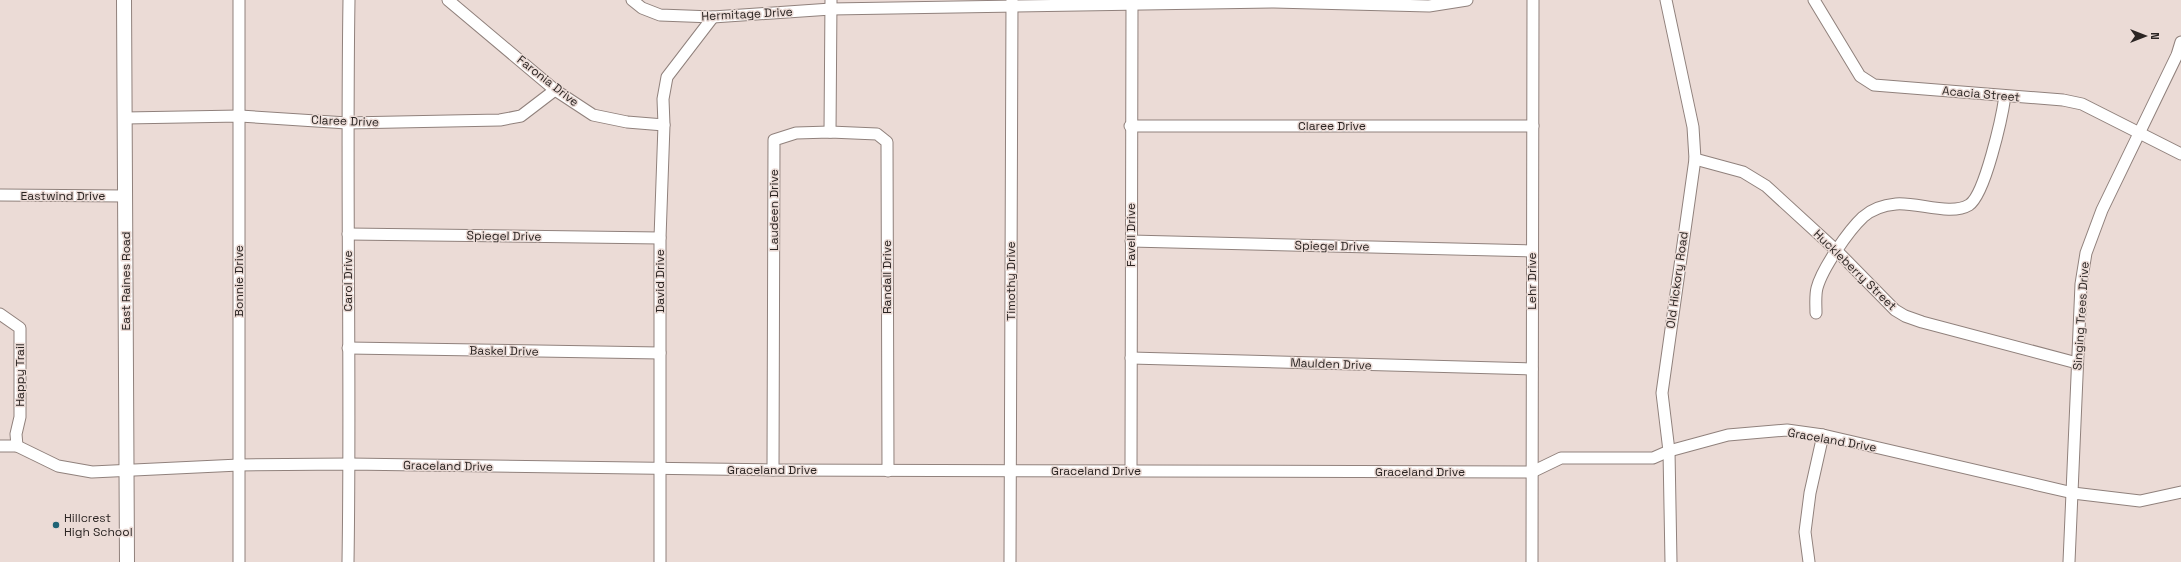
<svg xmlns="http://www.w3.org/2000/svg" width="2181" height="562" viewBox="0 0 2181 562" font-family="'Space Grotesk',sans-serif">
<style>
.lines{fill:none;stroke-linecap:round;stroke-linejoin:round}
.minor-casing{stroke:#90817c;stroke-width:13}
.major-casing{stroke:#90817c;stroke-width:16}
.minor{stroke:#fff;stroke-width:11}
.major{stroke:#fff;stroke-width:14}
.poi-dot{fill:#1f6375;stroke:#ebdbd6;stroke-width:1.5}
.labels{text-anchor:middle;stroke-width:3;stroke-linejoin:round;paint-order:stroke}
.street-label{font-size:12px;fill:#2b2523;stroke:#ebdbd6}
.poi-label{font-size:12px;fill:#2b2523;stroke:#ebdbd6;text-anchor:start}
</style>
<rect width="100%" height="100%" fill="#ebdbd6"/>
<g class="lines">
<g class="minor-casing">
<g id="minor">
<polyline points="448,0 555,90 593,115 627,122 664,125"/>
<polyline points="632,0 642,8 660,15 713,17 831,9 1274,2 1429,6 1467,0"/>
<polyline points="1666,0 1693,127 1695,159 1662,393 1669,451 1671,562"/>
<polyline points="1814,0 1860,76 1874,85 2063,100 2082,104 2181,154"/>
<polyline points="125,118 240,116 347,123 500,120 521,116 555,90"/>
<polyline points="1130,126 1533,126"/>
<polyline points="830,132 831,0"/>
<polyline points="1695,159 1743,172 1766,186 1837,251 1895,310 1905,316 1922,322 2077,363"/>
<polyline points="0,195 125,196"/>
<polyline points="348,234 660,238"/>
<polyline points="1131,241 1532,251"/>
<path d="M1816,313C1816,305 1815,296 1817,288C1822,269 1848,231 1863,217C1872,209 1885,205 1896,204C1917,202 1951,216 1969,205C1985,195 2002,117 2005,96"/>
<polyline points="0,314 20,328 20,417 16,434 17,446"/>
<polyline points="348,348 660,353"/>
<polyline points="1131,358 1532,369"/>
<polyline points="0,446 17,446 58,466 92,472 239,465 349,464 773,470 1532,472 1561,458 1653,458 1669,451 1728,435 1787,430 1823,435 2073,493 2140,501 2181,492"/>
<polyline points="773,470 774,140 796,133 830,132 877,134 887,142 888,471"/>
<polyline points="1131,471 1132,0"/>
<polyline points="239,562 239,0"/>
<path d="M348,562C351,375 346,187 349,0"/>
<polyline points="660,562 660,238 664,125 663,99 667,77 713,17"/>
<polyline points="1010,562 1012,0"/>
<polyline points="1532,562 1533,0"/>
<polyline points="1809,562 1805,532 1810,493 1823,435"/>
<polyline points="2069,562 2081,284 2086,253 2102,210 2177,55 2181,42"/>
</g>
</g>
<g class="major-casing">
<polyline id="major" points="124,0 127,562"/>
</g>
<use href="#minor" class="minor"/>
<use href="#major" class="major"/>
</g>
<circle class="poi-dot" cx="56" cy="525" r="4"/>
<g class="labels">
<g class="street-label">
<text transform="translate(747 14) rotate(-3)" y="4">Hermitage Drive</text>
<text transform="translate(548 81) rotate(38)" y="4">Faronia Drive</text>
<text transform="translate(1981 94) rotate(5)" y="4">Acacia Street</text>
<text transform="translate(345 121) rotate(2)" y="4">Claree Drive</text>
<text x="1332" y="130">Claree Drive</text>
<text x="63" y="200">Eastwind Drive</text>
<text transform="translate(774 210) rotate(-90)" y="4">Laudeen Drive</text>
<text transform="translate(1131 235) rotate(-90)" y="4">Favell Drive</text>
<text transform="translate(504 236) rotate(1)" y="4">Spiegel Drive</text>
<text transform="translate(1332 246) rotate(1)" y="4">Spiegel Drive</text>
<text transform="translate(1855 270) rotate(44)" y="4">Huckleberry Street</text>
<text transform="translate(887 277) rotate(-90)" y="4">Randall Drive</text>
<text transform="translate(1677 280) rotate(-82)" y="4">Old Hickory Road</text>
<text transform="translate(126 281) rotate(-90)" y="4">East Raines Road</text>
<text transform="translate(239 281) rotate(-90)" y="4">Bonnie Drive</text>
<text transform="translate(348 281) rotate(-90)" y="4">Carol Drive</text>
<text transform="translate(660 281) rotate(-90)" y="4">David Drive</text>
<text transform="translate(1011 281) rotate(-90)" y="4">Timothy Drive</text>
<text transform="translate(1532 281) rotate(-90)" y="4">Lehr Drive</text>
<text transform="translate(2081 316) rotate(-86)" y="4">Singing Trees Drive</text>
<text transform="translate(504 351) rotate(1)" y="4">Baskel Drive</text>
<text transform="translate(1331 364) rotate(2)" y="4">Maulden Drive</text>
<text transform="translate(20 375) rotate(-90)" y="4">Happy Trail</text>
<text transform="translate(1832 440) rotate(10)" y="4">Graceland Drive</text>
<text transform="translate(448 466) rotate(1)" y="4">Graceland Drive</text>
<text x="772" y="474">Graceland Drive</text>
<text x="1096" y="475">Graceland Drive</text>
<text x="1420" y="476">Graceland Drive</text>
</g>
<g class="poi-label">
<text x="64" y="522">Hillcrest<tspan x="64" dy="14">High School</tspan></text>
</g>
</g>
<g transform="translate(2145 36) rotate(90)" stroke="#ebdbd6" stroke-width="3" paint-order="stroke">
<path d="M0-3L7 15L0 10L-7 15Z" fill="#2b2523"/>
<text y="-6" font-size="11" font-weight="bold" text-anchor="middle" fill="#2b2523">N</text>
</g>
</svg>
